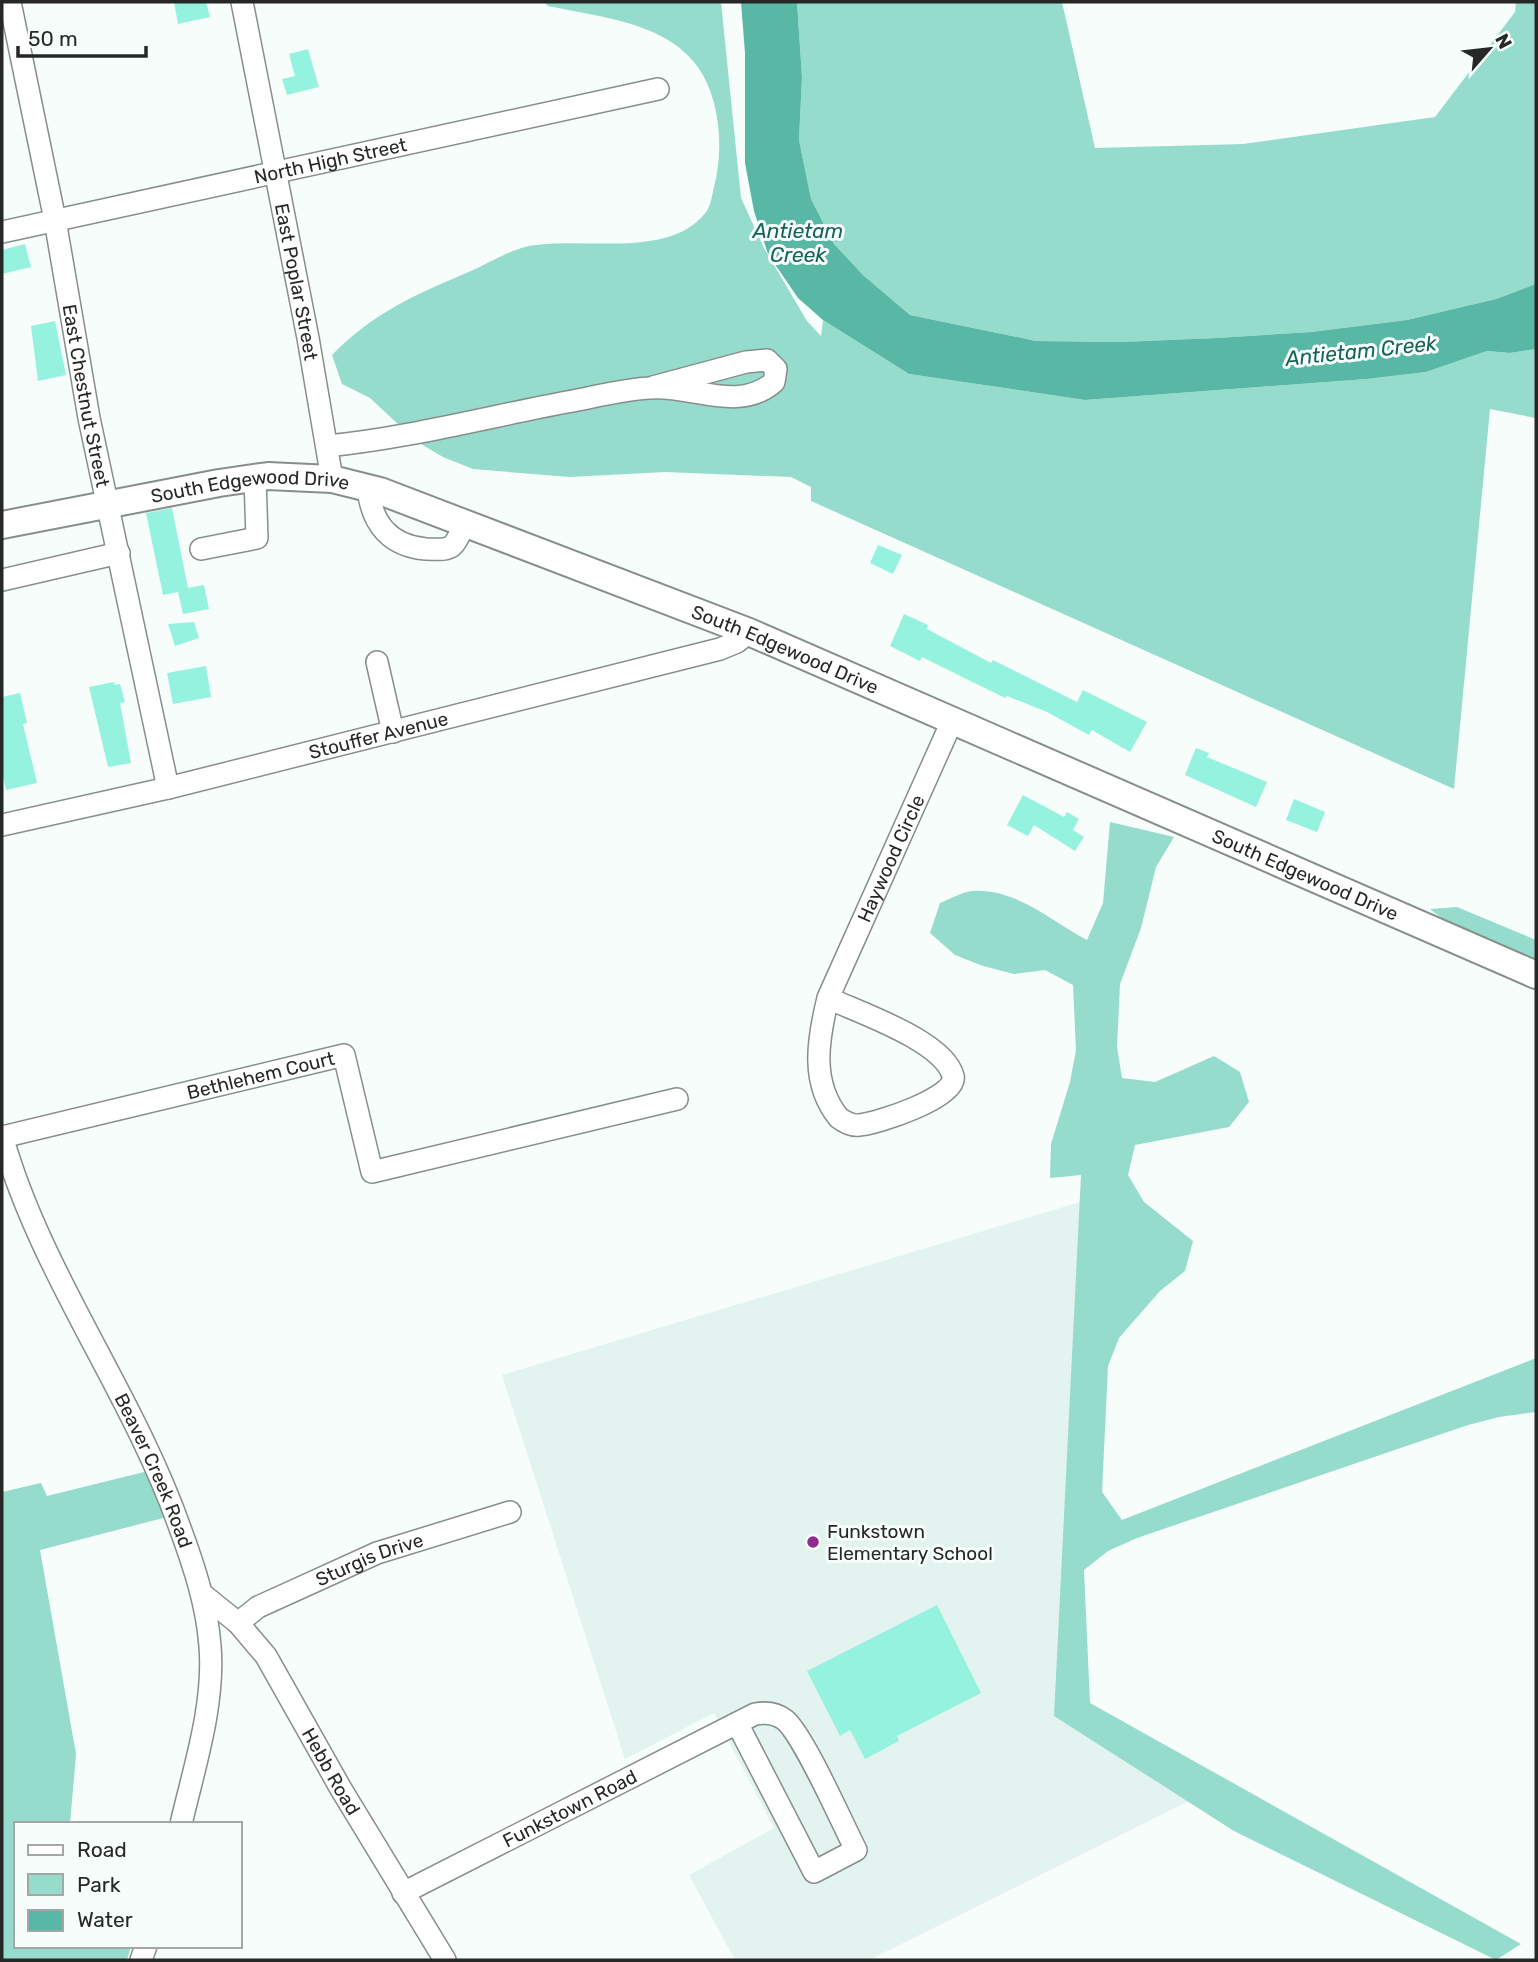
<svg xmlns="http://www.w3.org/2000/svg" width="1538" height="1962" viewBox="0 0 1538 1962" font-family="Rubik,sans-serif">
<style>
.built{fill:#e3f3ef}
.green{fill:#95dccd}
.water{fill:#59b7a5}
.building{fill:#95f2df}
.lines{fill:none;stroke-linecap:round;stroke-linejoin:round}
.minor-casing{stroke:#888e8c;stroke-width:24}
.major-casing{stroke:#888e8c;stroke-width:30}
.minor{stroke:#fff;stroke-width:21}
.major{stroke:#fff;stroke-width:26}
.poi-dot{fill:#922a8f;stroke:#f6fdfb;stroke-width:2.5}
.labels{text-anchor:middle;stroke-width:6;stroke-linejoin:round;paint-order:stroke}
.street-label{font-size:19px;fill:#262827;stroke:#f6fdfb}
.poi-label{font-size:19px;fill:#262827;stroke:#f6fdfb;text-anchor:start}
.water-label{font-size:21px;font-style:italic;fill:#186357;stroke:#f6fdfb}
</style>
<rect width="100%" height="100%" fill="#f6fdfb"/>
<polygon class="built" points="1090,1199 1061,1709 1205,1793 869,1960 735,1960 689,1875 774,1828 714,1713 625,1759 502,1375"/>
<g class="green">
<path d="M544,2H721L741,198L764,248L807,321L821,336L823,320L909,374L1085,400L1367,379L1426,372L1487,351L1510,353L1536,349V418L1490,409L1454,789L811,501V487L791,477L665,472L570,477L473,469L443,457L416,441L370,398L342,384L332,355C374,312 417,294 471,271C488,263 507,252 525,247C579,235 669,261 706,212C711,206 712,195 714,187C721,160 721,131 714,103C695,25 615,20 548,6Z"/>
<polygon points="797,2 1062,2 1095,148 1243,144 1435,117 1515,12 1516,2 1536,2 1536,284 1496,299 1407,320 1311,332 1217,338 1121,342 1036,341 910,315 863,275 834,244 811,199 799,140 802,77"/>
<path d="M1110,822L1174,837L1156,867L1141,928L1120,984L1117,1047L1122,1078L1155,1082L1214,1056L1240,1072L1249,1102L1229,1127L1135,1145L1128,1175L1144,1202L1193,1241L1185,1271L1160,1291L1119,1338L1108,1366L1102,1492L1122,1520L1536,1358V1412L1499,1417L1468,1425L1137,1538L1108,1551L1084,1570L1090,1703L1521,1944L1496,1960L1234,1831L1054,1716L1081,1175L1050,1178L1051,1144L1070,1082L1076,1050L1073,985L1045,970L1014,974L983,966L955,955L930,933L940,903C950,899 962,892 972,891C1016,888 1051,921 1087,940L1103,903Z"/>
<polygon points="1457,907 1536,940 1536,965 1474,943 1430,909"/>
<polygon points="148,1471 167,1517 40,1550 76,1754 70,1824 16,1824 16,1946 131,1946 127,1960 2,1960 2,1492 41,1483 47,1496"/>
</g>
<polygon class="water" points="741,2 797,2 802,77 799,140 811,199 834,244 863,275 910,315 1036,341 1121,342 1217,338 1311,332 1407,320 1496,299 1536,284 1536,349 1510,353 1487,351 1426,372 1367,379 1085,400 909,374 823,320 798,298 768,254 754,211 745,163 745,53"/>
<g class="building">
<polygon points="174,2 206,2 210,17 178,24"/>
<polygon points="308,49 319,87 287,95 282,79 295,76 289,54"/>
<polygon points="25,244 31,267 2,274 2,250"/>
<polygon points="55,321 66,375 38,381 31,326"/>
<polygon points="172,508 188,588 204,585 209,609 183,614 178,592 163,595 146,513"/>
<polygon points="878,545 902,555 893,574 870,563"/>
<polygon points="904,614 928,625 927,629 991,663 993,660 1077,702 1083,690 1147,722 1130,752 1092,730 1089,735 1047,712 1007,696 1005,698 922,657 920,661 890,646"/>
<polygon points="194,622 199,638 175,646 168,624"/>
<polygon points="206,666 211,697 173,704 167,673"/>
<polygon points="114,682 115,685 120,684 125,702 120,703 131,763 108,767 89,687"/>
<polygon points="20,693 27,723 23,724 37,783 6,790 2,770 2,697"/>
<polygon points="1196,748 1209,753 1207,757 1267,782 1256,807 1185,775"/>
<polygon points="1023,795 1064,817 1067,812 1079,819 1073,830 1084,837 1075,851 1034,825 1028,836 1007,825"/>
<polygon points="1294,799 1325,812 1317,832 1286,820"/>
<polygon points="937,1605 981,1693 897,1736 899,1741 865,1759 850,1730 840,1736 807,1671"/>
</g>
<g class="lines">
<g class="minor-casing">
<g id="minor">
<path id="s1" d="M10,2L55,220L89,418L168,788"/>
<path id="s2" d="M242,2L308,338L332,479"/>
<path id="s3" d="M2,232L658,89"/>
<path d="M327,446C408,438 487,417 567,402C595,397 623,389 651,388C692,385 739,413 774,382L776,369L767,360L746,362L653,387"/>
<path d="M368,489C372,524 390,546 426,549C435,549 445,551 452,546C458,541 462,529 465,522"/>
<polyline points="201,549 257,538 255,478"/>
<polyline points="2,580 119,553"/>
<polyline points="377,662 393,732"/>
<path id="s4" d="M2,825L168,788L720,649L737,642L749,632"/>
<path id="s5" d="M828,998C818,1039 810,1083 839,1118C845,1122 851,1126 859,1125C876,1124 959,1097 953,1076C944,1041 860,1013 828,998L953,719"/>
<path id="s6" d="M2,1136C41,1274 132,1392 180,1528C194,1566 207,1605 210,1646C215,1704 194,1768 181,1824"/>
<path id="s7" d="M2,1137L344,1055L372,1172L677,1099"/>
<path id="s8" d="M202,1594L238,1623L266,1656L341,1789L445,1960"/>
<path id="s9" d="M238,1623L258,1607L377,1553L510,1512"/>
<path id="s10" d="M403,1893L755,1714C766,1712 776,1713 785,1720C804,1736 842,1823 856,1850L814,1872L737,1723"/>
<polyline points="141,1960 146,1946"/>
</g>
</g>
<g class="major-casing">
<g id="major">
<path id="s11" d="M2,525L219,483L268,476L332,479L380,491L749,632L1536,975"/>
</g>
</g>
<use href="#minor" class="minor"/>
<use href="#major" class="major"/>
</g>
<circle class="poi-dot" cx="813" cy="1542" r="7"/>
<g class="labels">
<g class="street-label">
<text dy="7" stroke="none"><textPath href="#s3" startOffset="336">North High Street</textPath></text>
<text dy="7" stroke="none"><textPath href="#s2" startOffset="285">East Poplar Street</textPath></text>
<text dy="7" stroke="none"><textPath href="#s1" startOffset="401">East Chestnut Street</textPath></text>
<text dy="7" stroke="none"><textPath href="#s11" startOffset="252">South Edgewood Drive</textPath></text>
<text dy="7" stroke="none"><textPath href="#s11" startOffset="819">South Edgewood Drive</textPath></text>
<text dy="7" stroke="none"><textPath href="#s4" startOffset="387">Stouffer Avenue</textPath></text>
<text dy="7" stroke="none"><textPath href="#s5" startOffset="562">Haywood Circle</textPath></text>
<text dy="7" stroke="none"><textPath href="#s11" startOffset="1386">South Edgewood Drive</textPath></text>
<text dy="7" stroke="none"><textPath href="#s7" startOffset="266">Bethlehem Court</textPath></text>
<text dy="7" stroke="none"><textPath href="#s6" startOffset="368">Beaver Creek Road</textPath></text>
<text dy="7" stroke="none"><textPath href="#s9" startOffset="147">Sturgis Drive</textPath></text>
<text dy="7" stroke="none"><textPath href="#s8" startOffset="222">Hebb Road</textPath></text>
<text dy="7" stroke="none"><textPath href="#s10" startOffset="187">Funkstown Road</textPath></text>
</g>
<g class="poi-label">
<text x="827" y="1538">Funkstown<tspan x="827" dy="22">Elementary School</tspan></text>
</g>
<g class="water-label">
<text x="798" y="238">Antietam<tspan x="798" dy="24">Creek</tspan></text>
<text transform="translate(1361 351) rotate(-6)" y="7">Antietam Creek</text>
</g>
</g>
<rect width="1538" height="1962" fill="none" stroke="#262827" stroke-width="7"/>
<rect x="14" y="1822" width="228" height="126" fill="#f6fdfb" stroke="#a3a8a6" stroke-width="2"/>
<rect x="28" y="1845" width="35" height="10" fill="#ffffff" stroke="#a3a8a6" stroke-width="2"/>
<text x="77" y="1857" font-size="21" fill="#262827">Road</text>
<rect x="28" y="1874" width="35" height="21" fill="#95dccd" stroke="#a3a8a6" stroke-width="2"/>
<text x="77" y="1892" font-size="21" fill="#262827">Park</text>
<rect x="28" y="1910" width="35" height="21" fill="#59b7a5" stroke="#a3a8a6" stroke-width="2"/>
<text x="77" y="1927" font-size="21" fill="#262827">Water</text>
<g transform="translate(1489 49) rotate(62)" stroke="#f6fdfb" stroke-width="5" paint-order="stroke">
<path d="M0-5L12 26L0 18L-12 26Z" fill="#262827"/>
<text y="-10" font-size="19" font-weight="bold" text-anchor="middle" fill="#262827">N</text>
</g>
<path d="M18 46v10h128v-10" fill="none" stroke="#262827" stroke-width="3.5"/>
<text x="28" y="46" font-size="21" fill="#262827" stroke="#f6fdfb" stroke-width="5" paint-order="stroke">50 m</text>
</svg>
